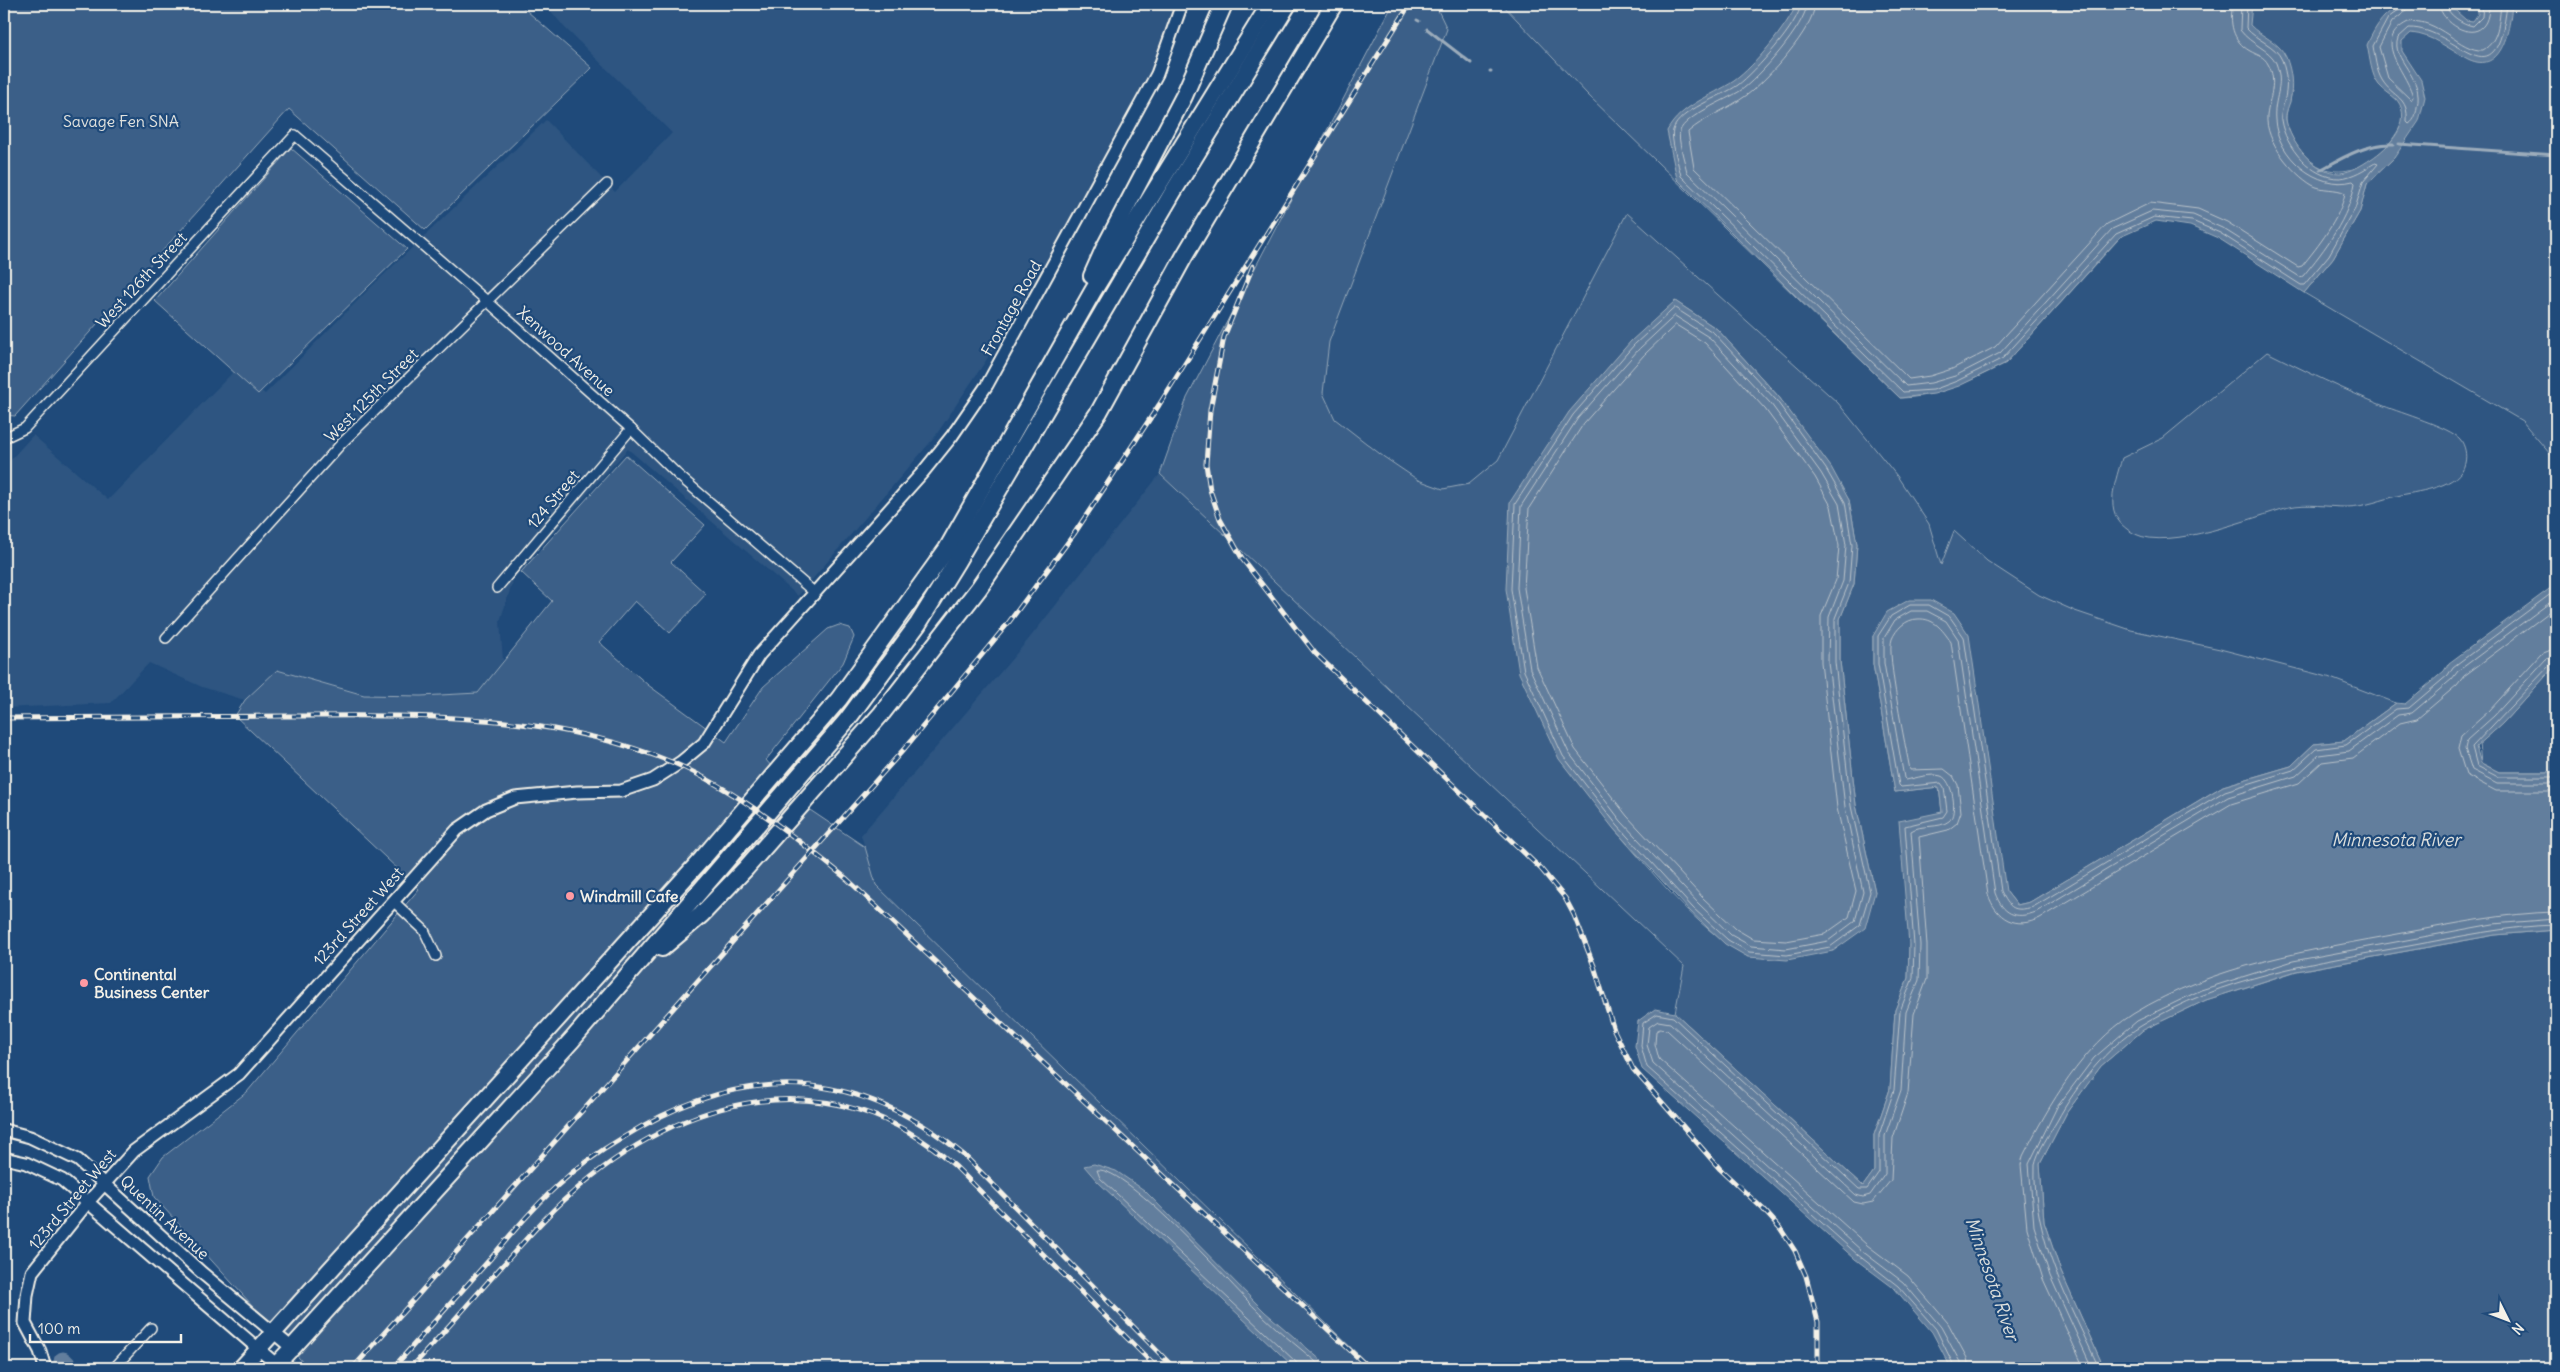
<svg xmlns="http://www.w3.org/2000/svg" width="2560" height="1372" viewBox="0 0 2560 1372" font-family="Delius,sans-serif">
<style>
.built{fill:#2d5581}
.green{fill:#3a5f88;stroke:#97a8b8;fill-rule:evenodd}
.water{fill:#627e9d;stroke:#9cacbb}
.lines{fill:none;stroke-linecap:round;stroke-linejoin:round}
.shore{stroke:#bac3ca;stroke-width:1}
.stream{stroke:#9cacbb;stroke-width:3}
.river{stroke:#627e9d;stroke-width:19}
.minor-casing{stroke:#f4f1e8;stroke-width:12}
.tertiary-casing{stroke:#f4f1e8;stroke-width:15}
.trunk-casing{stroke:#f4f1e8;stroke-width:19}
.motorway-casing{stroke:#f4f1e8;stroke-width:20}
.minor{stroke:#1f4a7a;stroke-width:9}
.tertiary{stroke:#1f4a7a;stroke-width:11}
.trunk{stroke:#1f4a7a;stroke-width:15}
.motorway{stroke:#1f4a7a;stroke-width:16}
.rail-casing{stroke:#f4f1e8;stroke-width:5}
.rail{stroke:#1f4a7a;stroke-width:3;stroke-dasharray:9;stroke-linecap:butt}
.poi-dot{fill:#ff9aa2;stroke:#1f4a7a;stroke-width:2}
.labels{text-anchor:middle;stroke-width:4.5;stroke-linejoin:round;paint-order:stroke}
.park-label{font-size:16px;fill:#e1e2de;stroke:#1f4a7a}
.street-label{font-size:16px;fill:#f4f1e8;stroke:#1f4a7a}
.poi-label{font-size:16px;font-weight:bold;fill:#f4f1e8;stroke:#1f4a7a;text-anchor:start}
.water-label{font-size:18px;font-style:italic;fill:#dee0dd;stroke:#1f4a7a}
</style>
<rect width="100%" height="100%" fill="#1f4a7a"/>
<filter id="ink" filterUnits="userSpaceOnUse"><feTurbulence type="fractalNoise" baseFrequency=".02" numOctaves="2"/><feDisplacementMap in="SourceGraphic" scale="10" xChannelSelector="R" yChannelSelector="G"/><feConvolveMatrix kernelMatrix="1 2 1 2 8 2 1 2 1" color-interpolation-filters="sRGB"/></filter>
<g filter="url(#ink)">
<g class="built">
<polygon points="545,4 1188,4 1065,232 997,344 934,438 798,596 628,449 515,575 500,621 503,660 485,692 420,705 366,695 277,670 248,701 202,687 149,663 111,703 4,708 4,467 33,435 108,500 235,370 265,394 371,287 546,120 615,192 672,133 565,28"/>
<polygon points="1435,4 1502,4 1587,94 1650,153 1934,394 1959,386 2006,363 2120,237 2156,221 2190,226 2218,238 2304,293 2522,421 2556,461 2556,584 2449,663 2444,671 2405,704 1954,613 1929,524 1897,476 1838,403 1627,213 1498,460 1469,484 1443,490 1418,480 1384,457 1335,419 1323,393 1329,342 1447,29"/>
<polygon points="1160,474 1684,966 1675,1013 1655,1009 1642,1069 1855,1259 1895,1289 1932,1332 1951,1368 1372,1368 876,885 861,835 1028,640"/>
</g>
<g class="green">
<polygon points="4,4 519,4 592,68 425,230 289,109 15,416 4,415"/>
<path d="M1393,4H1435L1447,29L1329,342L1323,393L1335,419L1384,457L1418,480L1443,489L1469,484L1498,460L1627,213L1838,403L1897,476L1929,524L1941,565L1954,531L1987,561L2039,595L2075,611L2131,630L2220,649L2328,677L2396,703L2344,741L2314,744L2291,766L2223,786L2030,902L2017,905L2006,891L1873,636V664L1895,792L1939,787L1942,812L1909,945L1908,978L1895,1010L1890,1089L1874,1135V1171L1863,1186L1675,1013L1684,966L1160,474L1187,398ZM1675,301L1717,329L1779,397L1849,500L1857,544L1854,584L1840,619V661L1856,805L1875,892L1748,957C1694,927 1654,873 1613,828Z"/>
<path d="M1502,4H2556V461L2522,421L2304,293L2333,258L2360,211L2367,184L2394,158L2401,125C2381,166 2330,193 2298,147C2293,140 2286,127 2286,119C2286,110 2290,100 2292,92L2246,99L2006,363C1972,380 1940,397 1900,398L1587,94Z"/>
<polygon points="291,148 407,249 258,394 155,301"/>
<path d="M2267,352C2305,371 2344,390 2384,406C2401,413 2449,427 2460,439C2465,445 2467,455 2465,463C2460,487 2420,491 2401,495C2383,499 2365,507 2346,507C2328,507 2307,503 2289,507C2253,517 2170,551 2135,534C2101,517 2114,487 2122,458L2163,438Z"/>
<polygon points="626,455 705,525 671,562 706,594 670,633 635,601 599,642 648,685 726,742 763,687 828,629 839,625 850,628 854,637 843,663 766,760 807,808 865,847 876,885 1372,1368 298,1368 303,1363 291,1348 154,1197 150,1176 163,1157 247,1092 419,889 235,716 245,700 277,670 364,695 421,696 478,693 552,601 521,572"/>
<polygon points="2556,665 2556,772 2499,772 2481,763 2479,744 2502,724"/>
<polygon points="2556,930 2556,1368 2104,1368 2061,1272 2044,1222 2040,1164 2067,1112 2101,1066 2143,1030 2206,1000 2297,971 2495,935"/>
</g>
<g class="water">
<path d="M1797,4H2252L2250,25C2261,37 2279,41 2286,57C2292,72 2293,86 2290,102C2288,107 2285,115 2286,120C2291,144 2314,173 2340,173C2351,172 2362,165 2371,159C2388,148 2414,122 2397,100C2392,95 2384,91 2379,85C2371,75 2370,58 2367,45C2387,0 2402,4 2448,4L2466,20L2473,21L2478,14V4H2512C2510,27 2503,76 2468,59C2448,49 2433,35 2411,33L2402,41V51L2421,80L2425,97L2419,121L2394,158L2367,184L2360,211L2333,258L2304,293L2218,238L2190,226L2156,221L2120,237L2006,363L1959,386L1934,394L1900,398L1677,179L1667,131C1681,105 1710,97 1734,81C1755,66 1786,27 1797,4Z"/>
<polygon points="1675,301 1717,329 1779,397 1831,467 1849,500 1857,544 1854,584 1840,619 1840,661 1856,805 1875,892 1865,928 1833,951 1787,960 1748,957 1725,944 1690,911 1613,828 1559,759 1519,673 1506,589 1510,502 1569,412 1631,341"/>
<polygon points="2556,584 2556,665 2502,724 2476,747 2481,763 2499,772 2556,772 2556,930 2495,935 2296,971 2206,1000 2143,1030 2101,1066 2067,1112 2040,1164 2044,1222 2061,1272 2104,1368 1951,1368 1932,1332 1895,1289 1855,1259 1642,1069 1635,1046 1638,1021 1655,1009 1675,1013 1863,1186 1874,1171 1874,1135 1890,1089 1895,1010 1908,978 1909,945 1899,821 1942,812 1939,787 1895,792 1873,664 1873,636 1887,612 1909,600 1931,600 1954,613 1969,635 2006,891 2017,905 2030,902 2223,786 2291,766 2314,744 2344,741 2396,703 2405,704 2444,671 2449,663"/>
<polygon points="1094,1164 1116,1171 1144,1190 1265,1312 1330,1368 1295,1368 1097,1181 1084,1166"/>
</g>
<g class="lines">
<g class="shore">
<path d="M1801,4C1799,24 1755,72 1738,85C1721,97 1679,110 1673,130C1670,138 1679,166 1681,176L1903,392L1933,390L1957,381L2003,358L2116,234L2154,217L2192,221L2220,233L2301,285H2304L2329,255L2355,209L2363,182L2378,164L2375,163C2365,169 2353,177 2340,178C2312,179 2285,147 2281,120C2280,115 2283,107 2284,102C2288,87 2287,75 2282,60C2276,45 2257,41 2246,28L2247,4"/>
<path d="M1807,4C1806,25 1758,79 1740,91C1726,100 1685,116 1680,131C1677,138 1685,163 1687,172L1906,386L1931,383L1955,376L2000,353L2112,229L2152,211L2193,215L2222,228L2300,277L2303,276C2325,249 2349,218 2355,183L2353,181C2317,191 2277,156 2275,120C2273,98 2285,87 2276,63C2270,49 2251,45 2240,30L2241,4"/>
<path d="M1815,4C1814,29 1767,80 1747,95C1728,109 1705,117 1688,132L1694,168L1909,379L1930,376L1952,369L1995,347L2107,224L2150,203L2198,209L2227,222L2298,267L2302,266C2318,246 2340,219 2345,193C2337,188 2322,191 2312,185C2292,173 2265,141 2267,116C2269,99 2278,81 2268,64C2264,56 2257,55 2250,51C2232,41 2229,22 2233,4"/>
<path d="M2401,4L2400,9L2388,18L2373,46C2375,57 2376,70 2382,80C2393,98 2409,96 2407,122L2409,124C2415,120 2416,114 2417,107C2425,76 2390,60 2398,38L2409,28C2458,27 2496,107 2507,4"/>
<path d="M2408,4L2405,12L2392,22L2379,47L2388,78L2411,100L2413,97C2407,71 2370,41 2408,22C2438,17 2460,52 2483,50C2499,41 2499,21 2501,4"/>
<path d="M2439,4C2441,27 2490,52 2489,4"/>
<path d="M2446,4C2447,15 2463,24 2473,26L2482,17L2483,4"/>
<polygon points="1675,308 1714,333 1776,400 1826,469 1845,502 1852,545 1849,583 1835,618 1835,662 1851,806 1870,892 1860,925 1830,947 1787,955 1749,952 1728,940 1693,908 1617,825 1563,756 1524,671 1511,589 1515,504 1573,415 1634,345"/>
<polygon points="1675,316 1710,338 1771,404 1821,473 1839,504 1846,545 1843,581 1829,617 1828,662 1845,807 1863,892 1855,921 1828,941 1786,949 1751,946 1731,935 1698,903 1621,821 1569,753 1530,669 1517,588 1521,506 1578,418 1639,349"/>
<polygon points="1676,325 1705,343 1765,409 1815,477 1831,506 1839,546 1836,580 1821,616 1821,662 1837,808 1856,891 1849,917 1825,934 1786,941 1753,939 1736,929 1703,898 1627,816 1575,749 1537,667 1524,588 1529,508 1584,423 1644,355"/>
<polyline points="2556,648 2541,654 2489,711 2461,736 2458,749 2466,775 2496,791 2556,791"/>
<polyline points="2556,656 2546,659 2494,716 2467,740 2465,749 2472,770 2497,783 2556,783"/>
<polyline points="2556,662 2551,664 2472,747 2477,766 2498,777 2556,777"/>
<path d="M1298,1368L1296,1362L1100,1178L1097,1170C1128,1166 1235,1290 1262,1315C1281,1334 1303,1350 1323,1368"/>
<path d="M1955,1368L1936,1329L1898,1286L1858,1255L1647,1067L1641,1046L1643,1023L1657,1014L1673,1017L1859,1189H1867L1879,1172V1135L1894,1090L1900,1011L1913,978L1914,945L1905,826L1943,817L1947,811L1944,787L1941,783L1901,787L1899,785L1878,664V636L1891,616L1910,605H1929L1950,617L1964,637L2001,891C2010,909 2014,912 2033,907L2225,791L2293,770L2316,749L2346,745L2396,709L2409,708L2448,675L2453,667L2556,590"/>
<path d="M1961,1368L1960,1362L1941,1327L1903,1282L1862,1251L1653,1063L1647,1045L1649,1027L1658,1021L1670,1023L1856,1195L1863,1197L1870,1195L1885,1174V1136L1901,1090L1906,1012L1919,980L1920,945L1911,831C1921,824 1939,829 1949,821C1958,814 1953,780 1941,776C1931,773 1916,778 1906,780L1904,778L1884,663V638L1895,620L1911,611H1927L1946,621L1958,639L1995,893C2003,914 2015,920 2036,912L2228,797L2296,776L2319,755L2349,751L2398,715L2412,713L2452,679L2458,671L2556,598"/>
<path d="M1969,1368L1967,1358L1948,1323L1908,1276L1867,1245L1659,1059L1655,1044L1656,1031L1660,1029L1667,1030L1854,1202L1863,1204L1873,1202L1891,1180L1893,1138L1908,1093L1914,1014L1927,979V945L1919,837L1948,830L1957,823L1961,812L1958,785L1953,776L1944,769L1910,770C1906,748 1886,654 1892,639C1896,629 1906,619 1918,619C1934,618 1942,629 1951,642L1988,894C1996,919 2016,930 2040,918L2231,804L2299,783L2322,762L2353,758L2400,723L2417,719L2457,685L2464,676L2556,607"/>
<path d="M2084,1368L2043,1279L2027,1228L2021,1165L2023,1156C2050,1103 2082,1047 2133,1014C2214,964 2312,950 2403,933C2454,924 2505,913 2556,912"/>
<polyline points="2092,1368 2050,1276 2034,1226 2029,1164 2057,1107 2094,1058 2137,1021 2201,990 2293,961 2493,924 2556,919"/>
<path d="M2099,1368C2070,1304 2032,1238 2035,1165C2036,1154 2051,1131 2057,1121C2075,1087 2108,1046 2141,1026C2221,976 2318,962 2409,946C2458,937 2507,926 2556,925"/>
</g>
<g class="stream">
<polyline points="1399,4 1401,6"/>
<polyline points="1417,20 1419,21"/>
<polyline points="1427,29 1471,63"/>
<polyline points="1490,71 1491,71"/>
<polyline points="2399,144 2556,155"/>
<path d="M2320,170C2342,158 2367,143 2393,144"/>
</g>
<polyline class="river" points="63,1361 70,1368"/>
<g class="minor-casing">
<g id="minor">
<polyline points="4,438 25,428 295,135 487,301 631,429 677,474 815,593"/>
<polyline points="497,588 631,429"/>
<polyline points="166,638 341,444 607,184"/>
<polyline points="393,901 424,930 436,956"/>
<polyline points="114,1368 151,1328"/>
</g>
</g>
<g class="tertiary-casing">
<g id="tertiary">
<polyline points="4,1130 30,1137 78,1160 202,1273 292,1348"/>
<polyline points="4,1158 26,1163 62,1180 277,1365"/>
<polyline points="45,1368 40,1351 25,1323 27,1295 32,1272 88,1202 134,1151 239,1074 457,830 486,810 515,798 577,792 621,791 653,780 681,762 704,743 759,655 923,472 952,436 987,385 1157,74 1182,4"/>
</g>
</g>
<g class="trunk-casing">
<g id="trunk">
<polyline points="241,1368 273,1333"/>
<polyline points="273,1368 292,1348"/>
</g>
</g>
<g class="motorway-casing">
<g id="motorway">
<polyline points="1092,276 1104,249 1184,96 1224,4"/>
<polyline points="662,948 701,915 746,868 882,713 979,588 1099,412 1185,255 1334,4"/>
<polyline points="273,1333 702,859 839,699 947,549 1093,291 1270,4"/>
<polyline points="292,1348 572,1040 847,720 918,624 957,561 1173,192 1288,4"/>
</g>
</g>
<use href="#minor" class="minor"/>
<use href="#tertiary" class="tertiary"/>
<use href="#trunk" class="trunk"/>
<use href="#motorway" class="motorway"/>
<g class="rail-casing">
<g id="rail">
<polyline points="1253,266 1224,337 1210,410 1206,464 1210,490 1220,519 1243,560 1315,653 1541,869 1565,898 1574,915 1594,966 1614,1030 1633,1069 1720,1169 1763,1209 1780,1228 1795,1251 1806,1276 1818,1322 1818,1368"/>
<path d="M4,718C99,717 193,717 288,716C418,715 552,712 674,763C738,791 792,835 847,879L1369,1368"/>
<polyline points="353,1368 905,748 1009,622 1074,534 1159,405 1410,4"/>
<path d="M393,1368C426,1331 458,1295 491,1258C512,1233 533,1208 557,1186C577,1167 600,1151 624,1137C742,1063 857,1066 965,1156L1174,1368"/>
<path d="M411,1368C442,1334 472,1300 502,1266C524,1242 545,1216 570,1195C683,1093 833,1057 955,1166L1157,1368"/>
</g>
</g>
<use href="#rail" class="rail"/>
</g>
</g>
<g class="poi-dot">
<circle cx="570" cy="896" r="5"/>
<circle cx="84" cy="983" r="5"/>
</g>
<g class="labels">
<g class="park-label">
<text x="121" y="127">Savage Fen SNA</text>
</g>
<g class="street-label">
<text transform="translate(141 280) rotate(-47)" y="6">West 126th Street</text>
<text transform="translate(1011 308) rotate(-61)" y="6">Frontage Road</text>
<text transform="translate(566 351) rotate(42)" y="6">Xenwood Avenue</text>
<text transform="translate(371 395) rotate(-45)" y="6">West 125th Street</text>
<text transform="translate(553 499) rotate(-50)" y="6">124 Street</text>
<text transform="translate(358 916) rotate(-48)" y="6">123rd Street West</text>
<text transform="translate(72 1199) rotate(-50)" y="6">123rd Street West</text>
<text transform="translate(165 1217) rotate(43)" y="6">Quentin Avenue</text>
</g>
<g class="poi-label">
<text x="580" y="902">Windmill Cafe</text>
<text x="94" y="980">Continental<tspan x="94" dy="18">Business Center</tspan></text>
</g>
<g class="water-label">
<text x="2396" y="846">Minnesota River</text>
<text transform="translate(1992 1279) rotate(71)" y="6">Minnesota River</text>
</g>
</g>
<rect width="2560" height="1372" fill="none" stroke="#1f4a7a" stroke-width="20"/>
<rect x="10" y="10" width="2540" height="1352" fill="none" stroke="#f4f1e8" stroke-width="2" filter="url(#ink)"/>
<g transform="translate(2508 1320) rotate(132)" stroke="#1f4a7a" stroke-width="4" paint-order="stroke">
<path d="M0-4L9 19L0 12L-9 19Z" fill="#f4f1e8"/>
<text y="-8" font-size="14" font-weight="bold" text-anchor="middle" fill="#f4f1e8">N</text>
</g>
<path d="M30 1334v8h151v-8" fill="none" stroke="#f4f1e8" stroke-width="2.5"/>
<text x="38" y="1334" font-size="15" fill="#f4f1e8" stroke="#1f4a7a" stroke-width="4" paint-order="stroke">100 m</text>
</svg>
